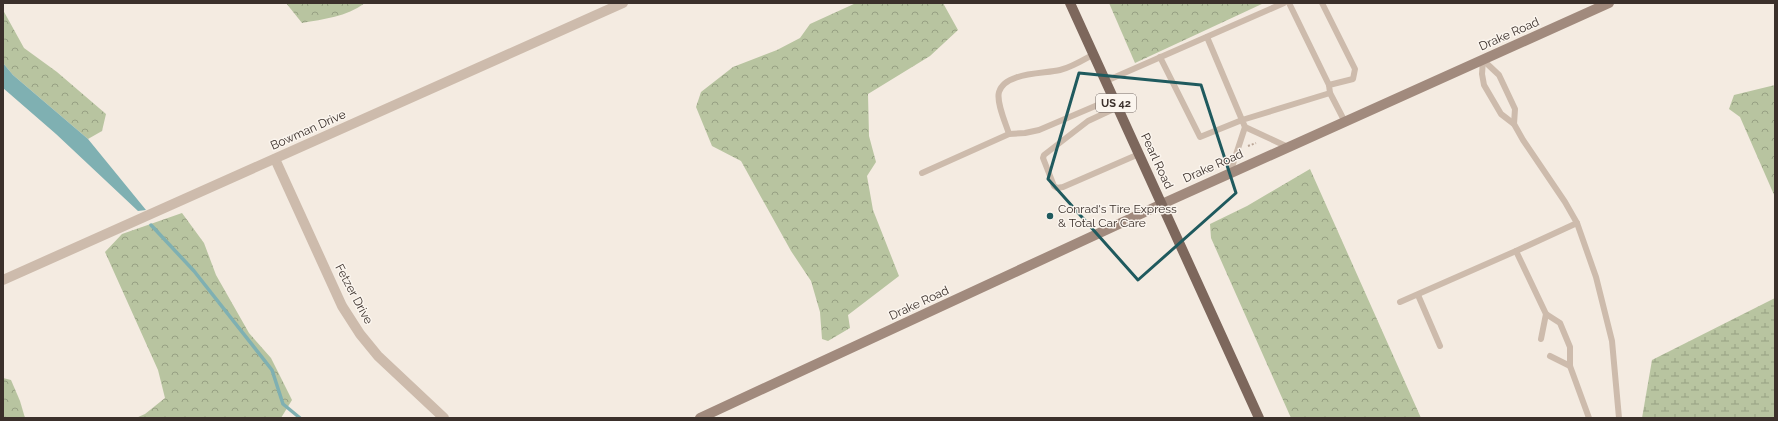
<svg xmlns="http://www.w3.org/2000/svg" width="1778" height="421" viewBox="0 0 1778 421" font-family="Raleway,sans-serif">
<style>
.forest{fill:url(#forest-crowns)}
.wetland{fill:url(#wetland-marsh)}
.water{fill:#7fb0b2}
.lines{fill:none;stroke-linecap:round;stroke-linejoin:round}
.stream{stroke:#7fb0b2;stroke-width:3.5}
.path{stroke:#b9a596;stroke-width:2;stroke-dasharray:2 2;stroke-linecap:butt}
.lane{stroke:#cdbbac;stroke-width:6}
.street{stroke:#cdbbac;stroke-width:10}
.secondary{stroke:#a18a7d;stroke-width:10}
.primary{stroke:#7d675c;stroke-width:10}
.marked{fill:none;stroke:#1f5a5e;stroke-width:3;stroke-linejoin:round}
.poi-dot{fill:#1f5a5e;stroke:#fbf5ee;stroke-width:1.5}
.labels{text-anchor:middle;stroke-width:3;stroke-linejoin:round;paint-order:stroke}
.shield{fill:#fbf5ee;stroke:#756b66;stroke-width:1}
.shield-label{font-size:11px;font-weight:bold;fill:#3b302b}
.street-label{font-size:12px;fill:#3b302b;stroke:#fbf5ee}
.poi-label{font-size:12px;fill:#3b302b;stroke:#fbf5ee;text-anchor:start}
</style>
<defs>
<pattern id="forest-crowns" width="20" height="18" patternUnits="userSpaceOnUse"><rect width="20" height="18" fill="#b8c4a0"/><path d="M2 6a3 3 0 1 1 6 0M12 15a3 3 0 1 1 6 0" fill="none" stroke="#97a083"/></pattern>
<pattern id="wetland-marsh" width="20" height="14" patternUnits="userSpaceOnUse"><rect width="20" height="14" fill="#b8c4a0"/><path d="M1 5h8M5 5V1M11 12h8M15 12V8" fill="none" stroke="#97a083"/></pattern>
</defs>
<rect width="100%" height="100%" fill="#f4ebe1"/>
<g class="forest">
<path d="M286,3H365C346,17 324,19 302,23Z"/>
<polygon points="856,3 943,3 958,30 930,56 868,94 869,136 876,162 867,176 873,210 899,276 848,315 850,328 828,341 822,339 820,312 811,281 791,251 741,161 712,146 696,107 701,92 733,67 777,50 800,38 810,24"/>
<polygon points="1109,3 1264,3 1135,63"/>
<polygon points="3,10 24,48 57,72 106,114 102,131 88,139 13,75 3,63"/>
<polygon points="1775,85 1775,197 1740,117 1729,109 1734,95"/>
<polygon points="1310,169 1421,418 1291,418 1211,238 1210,224 1247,206"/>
<polygon points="182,213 204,243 216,275 249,333 271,358 292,400 281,418 136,418 145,414 165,398 158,370 105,252 122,234"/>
<polygon points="3,378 11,380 20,401 25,418 5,418 3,415"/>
</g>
<polygon class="wetland" points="1775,298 1775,418 1642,418 1652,360"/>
<polygon class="water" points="3,63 13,75 88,139 146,210 138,211 56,134 3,88"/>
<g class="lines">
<polyline class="stream" points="151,225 194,271 272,370 283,404 300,418"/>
<polyline class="path" points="1248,146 1256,143"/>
<g class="lane">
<polyline points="1289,3 1329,85"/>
<polyline points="1322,3 1355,69 1353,79 1329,85 1330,93 1345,122"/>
<polyline points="1160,57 1200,137 1242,120 1207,37"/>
<polyline points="1483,60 1482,74 1484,85 1501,114 1514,124 1523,140 1565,202 1577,223 1596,277 1612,341 1619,418"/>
<polyline points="1483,60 1499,75 1515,109 1514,124"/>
<polyline points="1106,81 1284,3"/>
<polyline points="1118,107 1088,121 1044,155 1043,158 1054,186 1057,188 1063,187 1139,154"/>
<polyline points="1245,127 1288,147"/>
<path d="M1009,134C1006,124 996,102 999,92C1005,72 1044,74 1060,70C1072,67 1083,60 1094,54"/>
<polyline points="922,173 1009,134 1025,133 1039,130 1114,98"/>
<polyline points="1230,173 1245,127 1242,120 1330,93"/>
<polyline points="1577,223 1516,251 1546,314 1560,323 1570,347 1570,366 1589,418"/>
<polyline points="1418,295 1440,346"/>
<polyline points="1400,302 1516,251"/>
<polyline points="1541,339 1546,314"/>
<polyline points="1550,356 1570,366"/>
</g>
<g class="street">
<polyline points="275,159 342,306 360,334 378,356 444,418"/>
<polyline points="3,280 623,3"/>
</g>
<polyline class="secondary" points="700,418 1162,204 1609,3"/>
<polyline class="primary" points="1070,3 1259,418"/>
</g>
<path class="marked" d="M1079,73L1201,85L1236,193L1138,280L1048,179Z"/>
<circle class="poi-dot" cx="1050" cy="216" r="4"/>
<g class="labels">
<rect class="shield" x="1096" y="94" width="40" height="18" rx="3"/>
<g class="shield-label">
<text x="1116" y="107">US 42</text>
</g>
<g class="street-label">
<text transform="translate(1509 34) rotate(-24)" y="4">Drake Road</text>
<text transform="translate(308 130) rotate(-24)" y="4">Bowman Drive</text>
<text transform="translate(1157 161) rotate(65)" y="4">Pearl Road</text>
<text transform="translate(1213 166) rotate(-24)" y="4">Drake Road</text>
<text transform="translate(354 294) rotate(62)" y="4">Fetzer Drive</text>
<text transform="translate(919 303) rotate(-25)" y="4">Drake Road</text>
</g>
<g class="poi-label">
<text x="1058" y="213">Conrad's Tire Express<tspan x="1058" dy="14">&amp; Total Car Care</tspan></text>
</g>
</g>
<rect width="1778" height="421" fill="none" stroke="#3b302b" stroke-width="8"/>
</svg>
